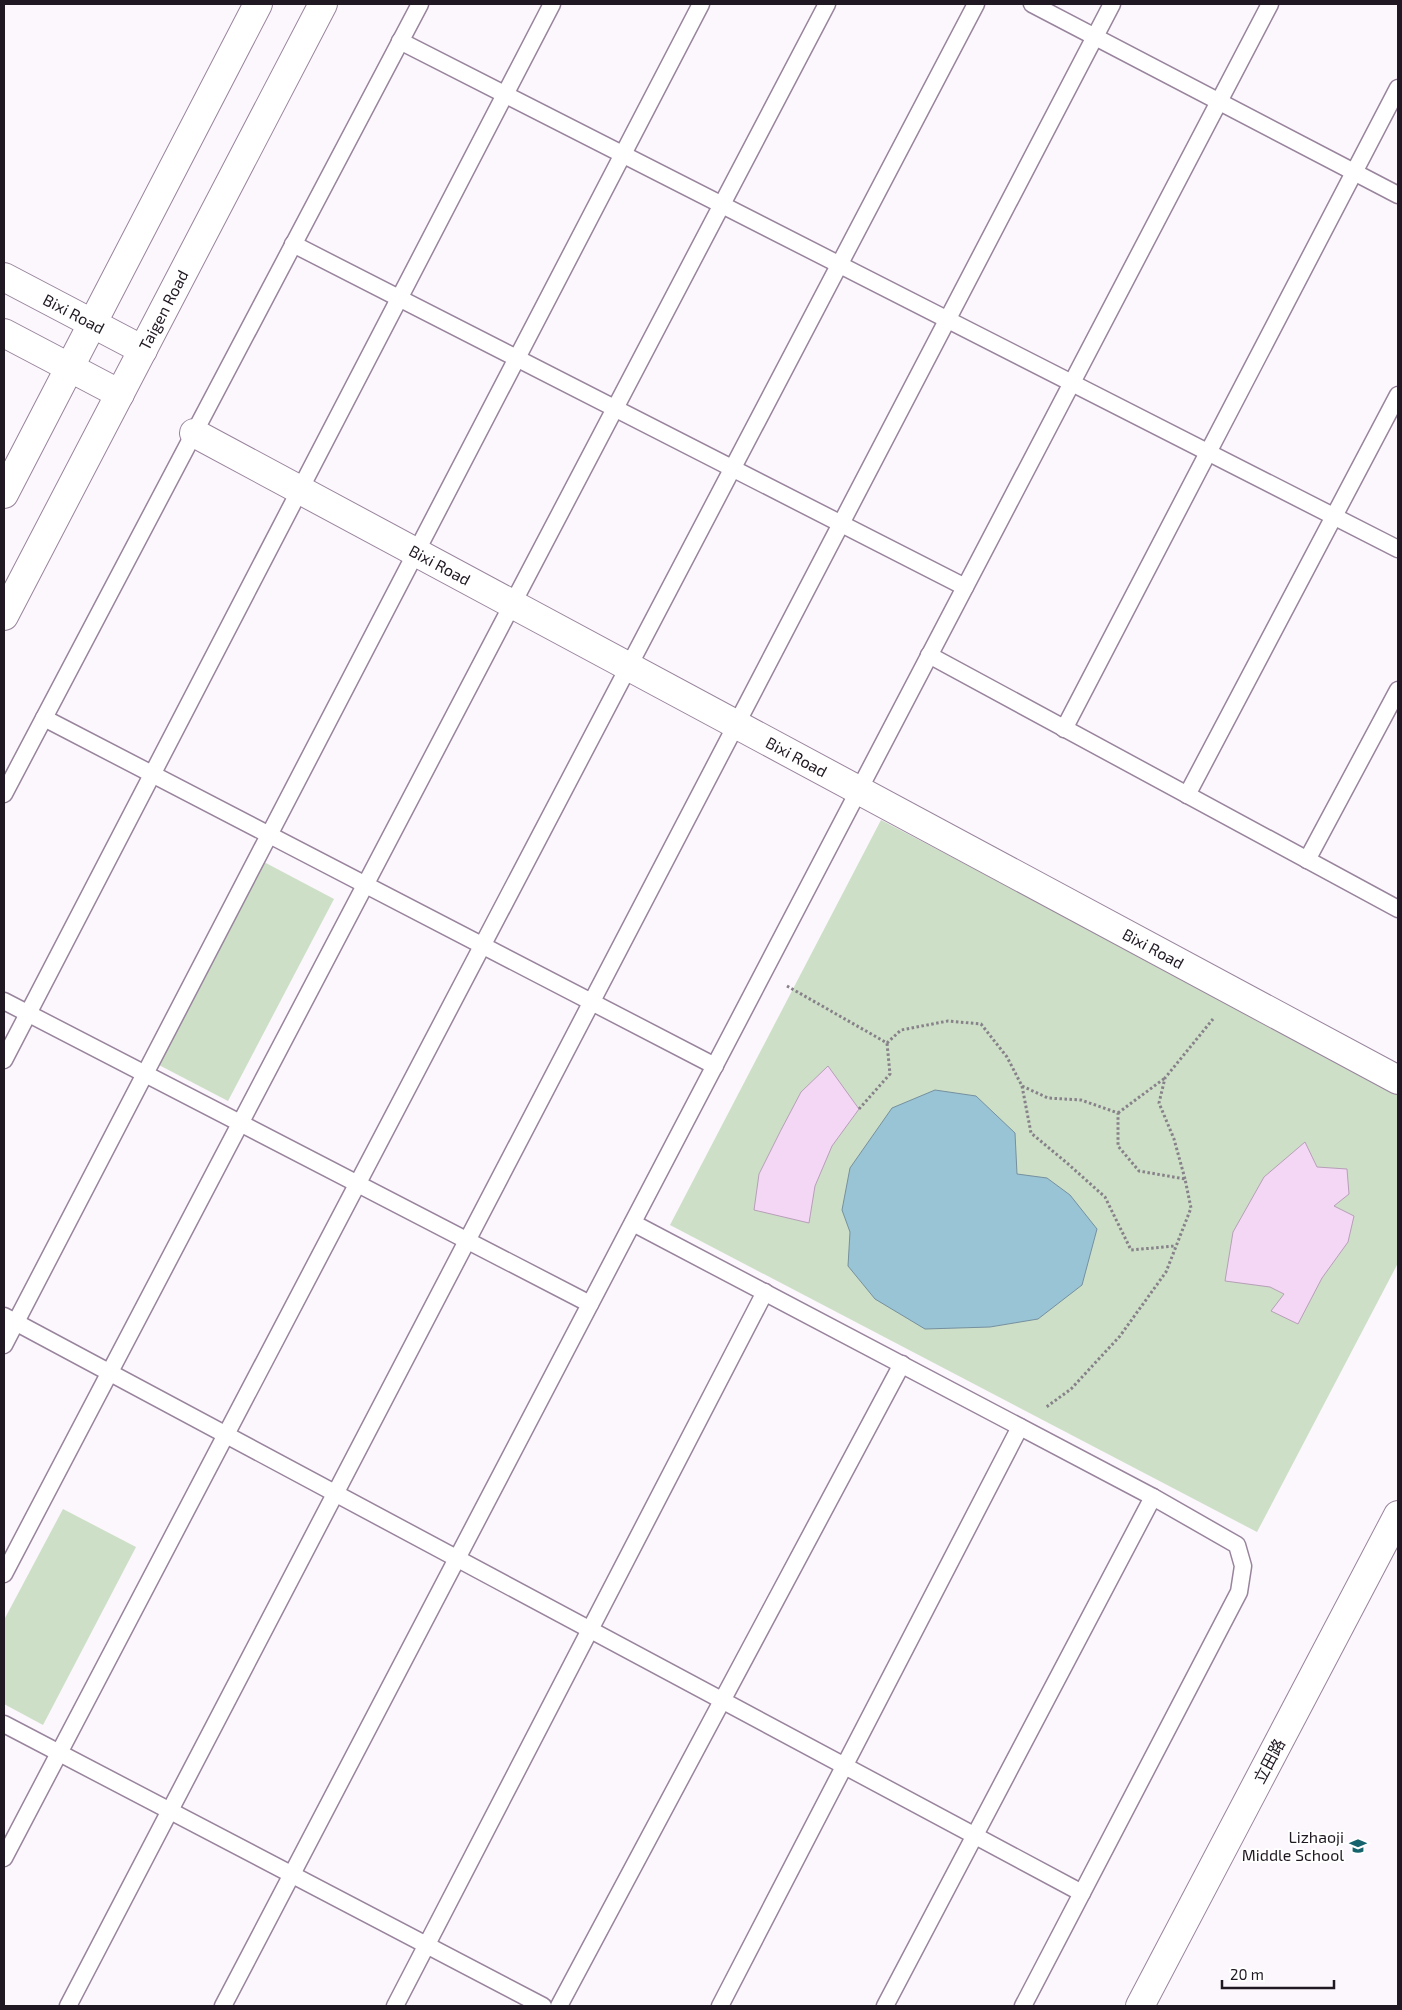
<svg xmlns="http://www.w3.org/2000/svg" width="1402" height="2010" viewBox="0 0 1402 2010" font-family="'Exo 2','Noto Sans SC',sans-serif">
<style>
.green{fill:#cddfc7}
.water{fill:#99c4d5;stroke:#75909f}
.building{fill:#f4d7f5;stroke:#b79fb8}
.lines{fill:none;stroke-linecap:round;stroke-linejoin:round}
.service-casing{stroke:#99849d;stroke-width:19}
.minor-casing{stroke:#99849d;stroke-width:30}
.tertiary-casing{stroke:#99849d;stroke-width:30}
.path{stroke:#878189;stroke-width:3;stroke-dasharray:2.5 2.5;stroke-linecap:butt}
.service{stroke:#fff;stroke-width:16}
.minor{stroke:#fff;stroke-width:28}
.tertiary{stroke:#fff;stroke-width:28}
.labels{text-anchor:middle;stroke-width:4;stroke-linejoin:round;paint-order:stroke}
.street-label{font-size:16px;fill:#201822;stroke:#fff}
.poi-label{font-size:16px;fill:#201822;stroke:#fff;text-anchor:end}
</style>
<rect width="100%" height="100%" fill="#fbf7fc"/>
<g class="green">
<polygon points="881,820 1398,1091 1398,1263 1257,1532 670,1225"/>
<polygon points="264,862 334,899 228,1101 157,1064"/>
<polygon points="63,1509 136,1547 43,1725 4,1704 4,1620"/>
</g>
<polygon class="water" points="935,1090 976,1096 1015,1133 1017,1174 1047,1178 1070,1195 1097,1229 1082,1285 1038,1319 990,1327 925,1329 875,1299 848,1266 850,1232 842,1210 850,1168 892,1108"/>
<g class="building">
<polygon points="828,1066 859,1109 832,1146 815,1186 809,1223 754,1210 759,1174 781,1130 801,1092"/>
<polygon points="1305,1142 1317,1167 1347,1169 1349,1194 1334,1206 1354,1216 1348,1242 1322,1278 1298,1324 1271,1311 1284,1294 1270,1287 1225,1281 1233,1232 1264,1177"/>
</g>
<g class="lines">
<g class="service-casing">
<g id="service">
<polyline points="1032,4 1398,195"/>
<polyline points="400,41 1398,549"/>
<polyline points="293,244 965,587"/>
<polyline points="929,655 1398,909"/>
<polyline points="44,718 715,1066"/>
<polyline points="1064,729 1398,88"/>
<polyline points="4,794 420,4"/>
<polyline points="1187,795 1398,395"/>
<polyline points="1307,860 1398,690"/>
<polyline points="4,1001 590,1304"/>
<polyline points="4,1060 552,4"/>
<polyline points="633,1223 1153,1497 1237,1545 1243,1566 1239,1592 1023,2006"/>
<polyline points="4,1316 1082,1893"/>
<polyline points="4,1345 701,4"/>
<polyline points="4,1574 827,4"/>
<polyline points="4,1724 543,2006"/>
<polyline points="4,1858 976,4"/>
<polyline points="68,2006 1112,4"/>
<polyline points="223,2006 1270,4"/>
<polyline points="395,2006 765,1292"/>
<polyline points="559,2006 902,1364"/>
<polyline points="720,2006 1020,1427"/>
<polyline points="885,2006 1153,1497"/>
</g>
</g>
<g class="minor-casing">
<g id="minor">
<path id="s1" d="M4,277L143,350"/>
<polyline points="4,333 120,394"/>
<path id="s2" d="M194,433L1398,1080"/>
</g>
</g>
<g class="tertiary-casing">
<g id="tertiary">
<polyline points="4,494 258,4"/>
<path id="s3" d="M4,616L323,4"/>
<polyline points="1140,2006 1398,1515"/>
</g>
</g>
<g class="path">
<polyline points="787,986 887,1043 901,1030 948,1021 981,1024 1007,1057 1022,1086 1048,1098 1081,1100 1118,1113 1118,1146 1139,1171 1185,1179 1191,1208 1166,1272 1120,1336 1071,1389 1045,1408"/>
<polyline points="1022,1086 1031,1133 1067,1163 1105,1197 1131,1250 1175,1246"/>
<polyline points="859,1109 890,1074 887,1043"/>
<polyline points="1118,1113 1165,1078"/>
<polyline points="1185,1179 1174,1139 1159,1103 1165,1078 1213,1019"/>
</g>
<use href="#service" class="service"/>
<use href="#minor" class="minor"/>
<use href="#tertiary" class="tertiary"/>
</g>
<defs>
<g id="school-bare" transform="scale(1.35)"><path d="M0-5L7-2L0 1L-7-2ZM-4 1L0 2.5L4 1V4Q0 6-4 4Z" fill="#15636c" stroke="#fff" stroke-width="2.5" paint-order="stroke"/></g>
</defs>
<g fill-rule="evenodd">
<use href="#school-bare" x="1358" y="1846"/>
</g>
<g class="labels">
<g class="street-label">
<text dy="6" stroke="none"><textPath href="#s3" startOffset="345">Taigen Road</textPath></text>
<text dy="6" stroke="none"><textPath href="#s1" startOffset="79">Bixi Road</textPath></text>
<text dy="6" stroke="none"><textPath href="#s2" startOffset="279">Bixi Road</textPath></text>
<text dy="6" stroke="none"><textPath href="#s2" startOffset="684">Bixi Road</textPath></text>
<text dy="6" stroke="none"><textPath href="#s2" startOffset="1089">Bixi Road</textPath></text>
<text transform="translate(1269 1761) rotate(-62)" y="6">立田路</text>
</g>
<g class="poi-label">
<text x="1344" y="1843">Lizhaoji<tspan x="1344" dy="18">Middle School</tspan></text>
</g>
</g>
<rect width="1402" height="2010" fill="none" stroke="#201822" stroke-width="10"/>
<path d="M1222 1980v8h112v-8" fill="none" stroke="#201822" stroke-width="2.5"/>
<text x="1230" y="1980" font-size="15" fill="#201822" stroke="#ffffff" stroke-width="4" paint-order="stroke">20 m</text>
</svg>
